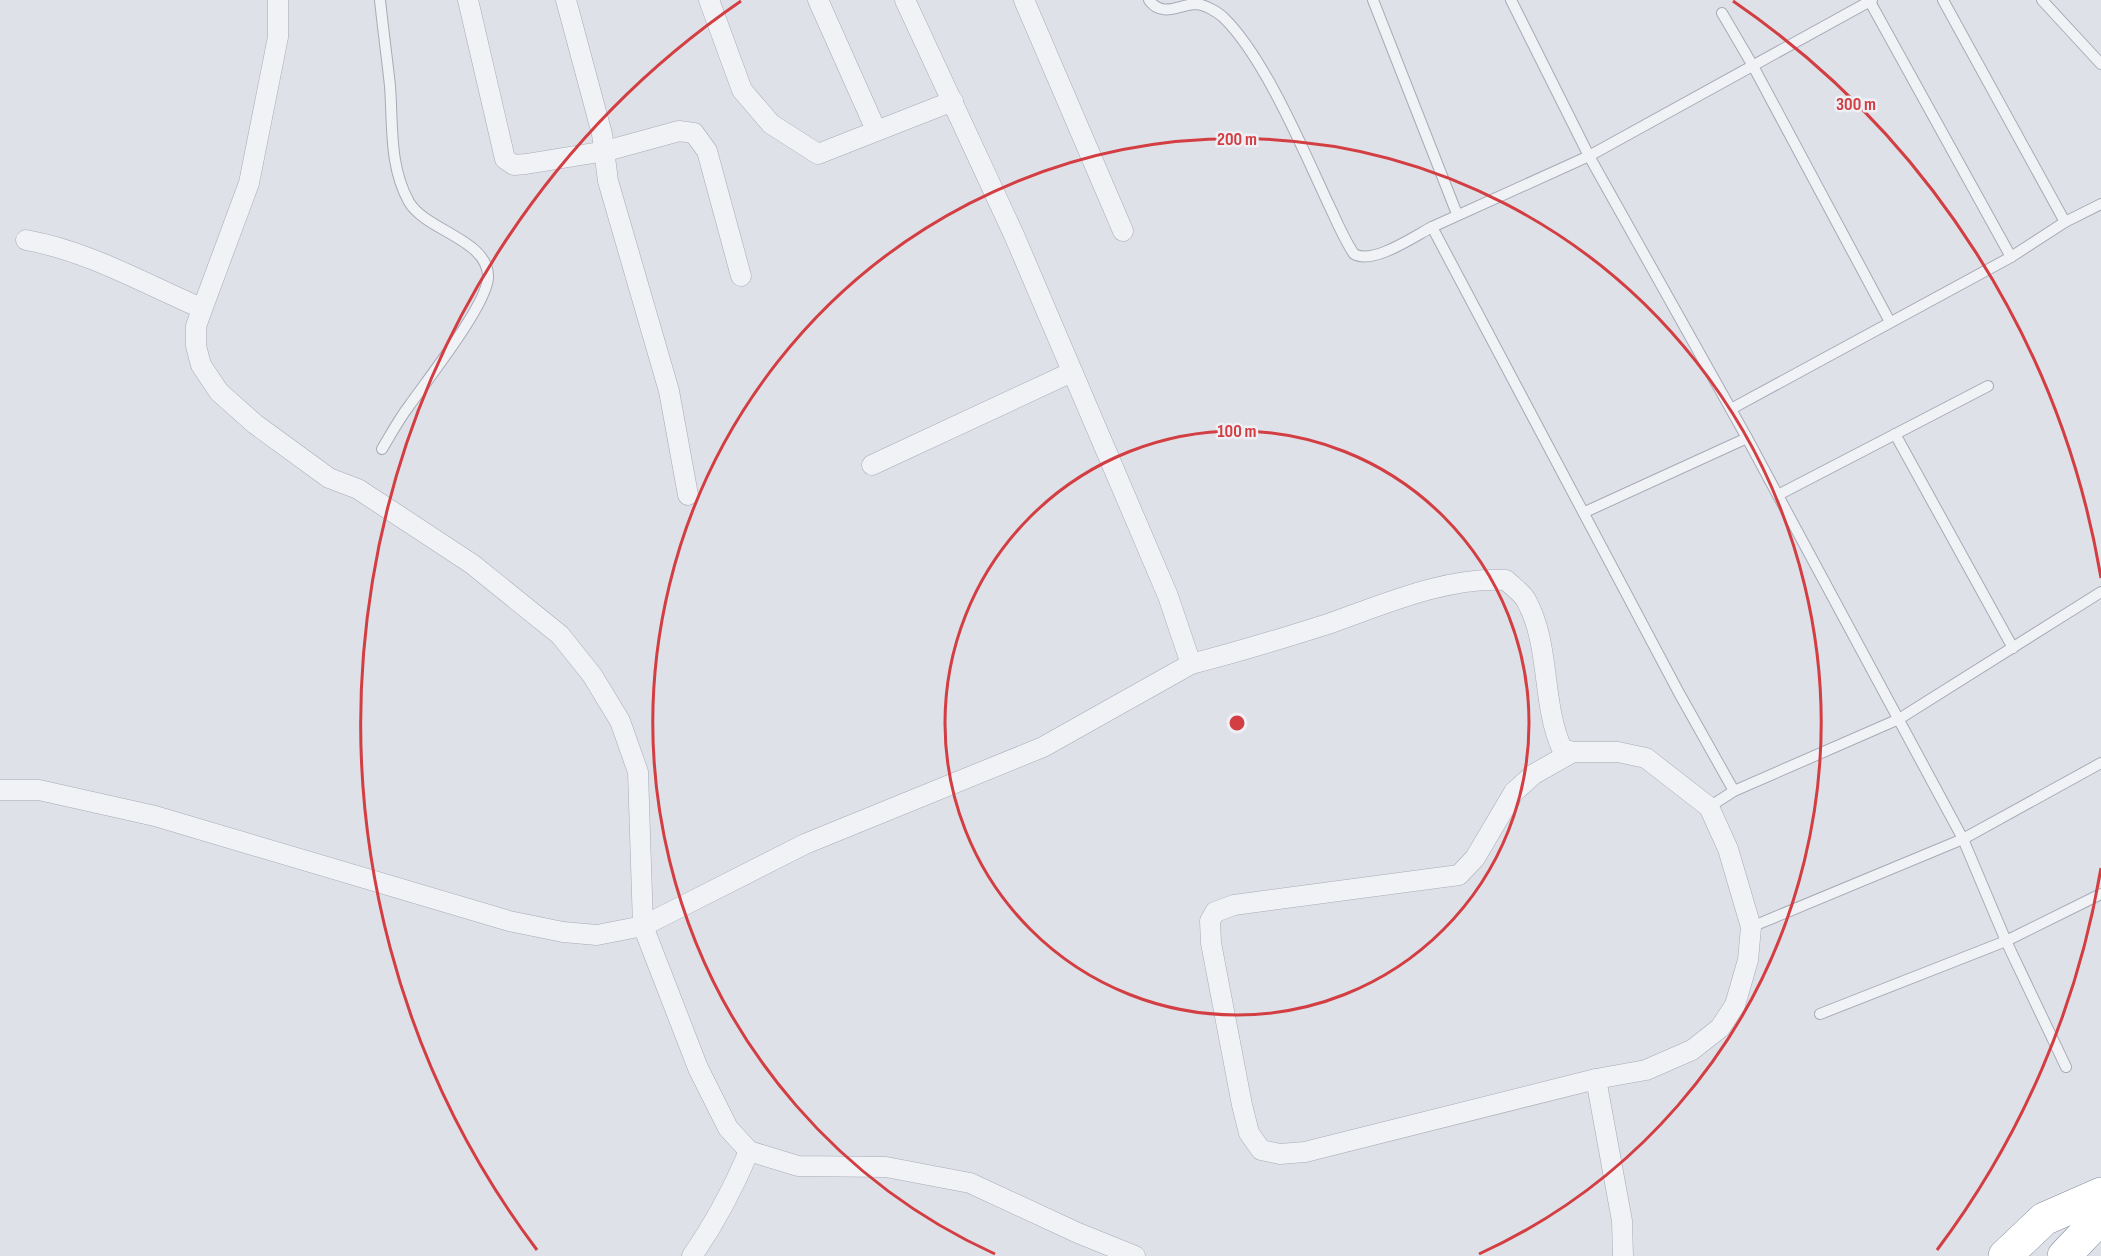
<svg xmlns="http://www.w3.org/2000/svg" width="2101" height="1256" viewBox="0 0 2101 1256" font-family="'Sofia Sans Condensed',sans-serif">
<style>
.lines{fill:none;stroke-linecap:round;stroke-linejoin:round}
.lane-casing{stroke:#a7abb6;stroke-width:12}
.street-casing{stroke:#a7abb6;stroke-width:21}
.highway-casing{stroke:#858c9f;stroke-width:34}
.lane{stroke:#f1f2f6;stroke-width:10}
.street{stroke:#f1f2f6;stroke-width:20}
.highway{stroke:#fff;stroke-width:33}
.ring{fill:none;stroke:#d33e42;stroke-width:3}
.centre{fill:#d33e42;stroke:#eef0f6;stroke-width:3}
.ring-label{font-size:18px;text-anchor:middle;font-weight:bold;fill:#d33e42;stroke:#eef0f6;stroke-width:5;stroke-linejoin:round;paint-order:stroke}
</style>
<rect width="100%" height="100%" fill="#dee1e8"/>
<g class="lines">
<g class="lane-casing">
<g id="lane">
<path d="M380,0C383,29 387,58 390,86C393,126 389,166 409,202C426,231 490,240 488,278C486,306 427,380 409,406C399,419 391,434 382,449"/>
<path d="M1149,0C1162,18 1179,5 1195,4C1204,4 1218,12 1224,18C1264,57 1303,149 1327,201C1336,219 1343,238 1354,254C1373,265 1413,237 1432,227"/>
<polyline points="1373,0 1457,214"/>
<polyline points="1511,0 1589,156 1747,438 1963,839 2006,941 2066,1067"/>
<polyline points="1869,0 2011,257"/>
<polyline points="1943,0 2065,222"/>
<polyline points="2042,0 2101,64"/>
<polyline points="1722,13 1753,66 1890,322"/>
<polyline points="1731,409 2011,257 2065,222 2101,204"/>
<polyline points="1895,434 2013,648"/>
<polyline points="1778,495 1988,386"/>
<polyline points="1585,512 1747,438"/>
<polyline points="1734,791 1679,693 1432,227 1589,156 1872,0"/>
<polyline points="1709,807 1734,791 1899,719 2101,592"/>
<polyline points="1751,927 1963,839 2101,763"/>
<polyline points="1820,1014 2006,941 2101,894"/>
</g>
</g>
<g class="street-casing">
<g id="street">
<polyline points="278,0 278,37 249,183 196,326 196,346 201,365 219,392 255,424 329,478 358,489 472,564 560,635 592,675 620,721 638,772 643,926 698,1068 728,1128 749,1151 798,1166 886,1167 970,1183 1078,1233 1135,1256"/>
<polyline points="468,0 505,159 514,165 526,164 606,151 679,131 694,133 707,151 741,276"/>
<polyline points="566,0 602,134 608,181 669,391 688,495"/>
<polyline points="709,0 742,90 771,124 818,154 953,101"/>
<polyline points="818,0 876,130"/>
<polyline points="1024,0 1123,231"/>
<path d="M26,240C88,251 143,283 201,308"/>
<polyline points="872,465 1072,372"/>
<path d="M1191,664C1238,652 1284,638 1331,623C1387,603 1446,577 1506,580C1512,586 1522,593 1526,600C1551,645 1541,702 1562,749L1573,752H1618L1646,758L1709,807L1728,849L1751,927L1748,960L1735,1005L1720,1028L1692,1050L1646,1070L1596,1079L1305,1152L1280,1154L1261,1150L1249,1133L1242,1105L1211,943L1210,921L1215,912L1234,905L1459,875L1475,858L1514,792L1534,774L1573,752"/>
<polyline points="0,790 39,790 155,816 509,921 563,932 597,935 643,926 805,844 1043,747 1191,664 1168,596 1014,235 905,0"/>
<polyline points="1596,1079 1622,1221 1623,1256"/>
<path d="M692,1256C715,1223 733,1189 749,1151"/>
</g>
</g>
<g class="highway-casing">
<g id="highway">
<polyline points="2005,1256 2044,1219 2101,1194"/>
<polyline points="2064,1256 2101,1217"/>
</g>
</g>
<use href="#lane" class="lane"/>
<use href="#street" class="street"/>
<use href="#highway" class="highway"/>
</g>
<g class="ring">
<circle cx="1237" cy="723" r="292"/>
<path d="M995 1254A584 584 0 1 1 1479 1254"/>
<path d="M2101 868A876 876 0 0 1 1937 1250M537 1250A876 876 0 0 1 741 1M1733 1A876 876 0 0 1 2101 578"/>
</g>
<circle cx="1237" cy="723" r="9" class="centre"/>
<g class="ring-label">
<text x="1856" y="110">300 m</text>
<text x="1237" y="145">200 m</text>
<text x="1237" y="437">100 m</text>
</g>
</svg>
